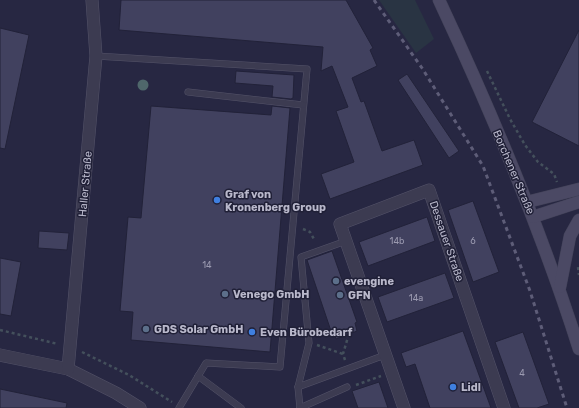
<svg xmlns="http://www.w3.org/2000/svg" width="579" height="408" viewBox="0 0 579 408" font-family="Rubik,sans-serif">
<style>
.green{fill:#293443}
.building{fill:#41415f;stroke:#222239}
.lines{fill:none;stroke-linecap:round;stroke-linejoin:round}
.service-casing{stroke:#545369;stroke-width:7}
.minor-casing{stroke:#545369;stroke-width:13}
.secondary-casing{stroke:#424258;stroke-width:13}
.path{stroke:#44505c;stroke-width:2.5;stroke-dasharray:3 3;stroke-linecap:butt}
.service{stroke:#3c3b51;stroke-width:6}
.minor{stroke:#3c3b51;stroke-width:12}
.secondary{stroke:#4b4964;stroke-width:12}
.rail{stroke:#5e5d78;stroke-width:3;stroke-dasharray:4 4;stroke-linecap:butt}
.tree{fill:#4f676b}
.shop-dot{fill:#3f7fe0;stroke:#202037;stroke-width:1.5}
.service-dot{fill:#5c6f8a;stroke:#202037;stroke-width:1.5}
.labels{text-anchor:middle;stroke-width:3;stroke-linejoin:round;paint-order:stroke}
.number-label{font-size:9px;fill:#9b9ab0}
.street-label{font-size:11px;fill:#b9b8cb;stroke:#202037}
.poi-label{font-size:11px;font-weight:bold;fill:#b9b8cb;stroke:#202037;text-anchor:start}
</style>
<rect width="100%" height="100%" fill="#272742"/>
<polygon class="green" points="379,0 415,0 434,39 416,53"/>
<g class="building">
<polygon points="121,0 346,0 373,48 370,50 377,66 352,78 361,102 364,101 382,151 414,140 423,165 330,199 321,174 354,162 336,111 348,107 332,66 321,71 323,47 119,30"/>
<polygon points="0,28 29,35 5,149 0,148"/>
<polygon points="579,30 579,146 532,122"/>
<polygon points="236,71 294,75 293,98 291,99 272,97 273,86 235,83"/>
<polygon points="407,74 459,151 449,158 398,80"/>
<polygon points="151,106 271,115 272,106 290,108 270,352 131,340 133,312 120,311 128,217 141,218"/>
<polygon points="473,201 499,272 473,282 448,210"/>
<polygon points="427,217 435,241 368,266 359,242"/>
<polygon points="39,231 69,233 67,250 38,248"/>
<polygon points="332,251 357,322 355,323 357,331 336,339 333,330 331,331 307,260"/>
<polygon points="0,258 21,262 11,316 0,314"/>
<polygon points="445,273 454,298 387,322 378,297"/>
<polygon points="463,331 491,408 430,408 415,364 406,367 401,353"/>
<polygon points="523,332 549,404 537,408 519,408 495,342"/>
<polygon points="379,382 388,408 358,408 352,391"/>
<polygon points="0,389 67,403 66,408 0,408"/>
</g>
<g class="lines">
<g class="service-casing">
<g id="service">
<polyline points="96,56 307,69 280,367 206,363 179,408"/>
<polyline points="188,92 303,105"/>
<polyline points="198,376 241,408"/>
<polyline points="298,387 385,355"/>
<polyline points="300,408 298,387 309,343 301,257 346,241"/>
<polyline points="300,408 347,387"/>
</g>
</g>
<g class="minor-casing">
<g id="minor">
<polyline points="0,355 68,369 116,393 140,408"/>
<polyline points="68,369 96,56 92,0"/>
<polyline points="404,408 340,224 429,190 504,408"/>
</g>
</g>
<g class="secondary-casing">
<g id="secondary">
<path d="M439,0C492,113 541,229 579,349"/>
<polyline points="527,202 579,189"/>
<polyline points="533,217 579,202"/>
<polyline points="560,287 570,236 579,220"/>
</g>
</g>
<g class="path">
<polyline points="487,71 510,119 525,145 538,162 554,174 557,182"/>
<polyline points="303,229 310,232 315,241"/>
<polyline points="578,267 579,275"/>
<polyline points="0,330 58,344"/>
<polyline points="317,345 343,354"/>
<polyline points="82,352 129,375 172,402"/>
<polyline points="345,360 343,354 348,337"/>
<polyline points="356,385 381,376"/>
</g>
<use href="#service" class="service"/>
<use href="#minor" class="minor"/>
<use href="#secondary" class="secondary"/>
<polyline class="rail" points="374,0 422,68 483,166 530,291 567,408"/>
</g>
<circle class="tree" cx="143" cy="85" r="5.5"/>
<g class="shop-dot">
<circle cx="217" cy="200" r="4"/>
<circle cx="252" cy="332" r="4"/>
<circle cx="453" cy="387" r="4"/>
</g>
<g class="service-dot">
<circle cx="336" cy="281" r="4"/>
<circle cx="225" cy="294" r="4"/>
<circle cx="340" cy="295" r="4"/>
<circle cx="146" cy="329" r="4"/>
</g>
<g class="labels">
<g class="number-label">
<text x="397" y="244">14b</text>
<text x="473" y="244">6</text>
<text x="207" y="268">14</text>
<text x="416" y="301">14a</text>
<text x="522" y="376">4</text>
</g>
<g class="street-label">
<text transform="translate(514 172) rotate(67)" y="4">Borchener Straße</text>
<text transform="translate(85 184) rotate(-85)" y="4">Haller Straße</text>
<text transform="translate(447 241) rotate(71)" y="4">Dessauer Straße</text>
</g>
<g class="poi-label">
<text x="225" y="198">Graf von<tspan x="225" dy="13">Kronenberg Group</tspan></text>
<text x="344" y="285">evengine</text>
<text x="233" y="298">Venego GmbH</text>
<text x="348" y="299">GFN</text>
<text x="154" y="333">GDS Solar GmbH</text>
<text x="260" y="336">Even Bürobedarf</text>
<text x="461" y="391">Lidl</text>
</g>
</g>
</svg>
